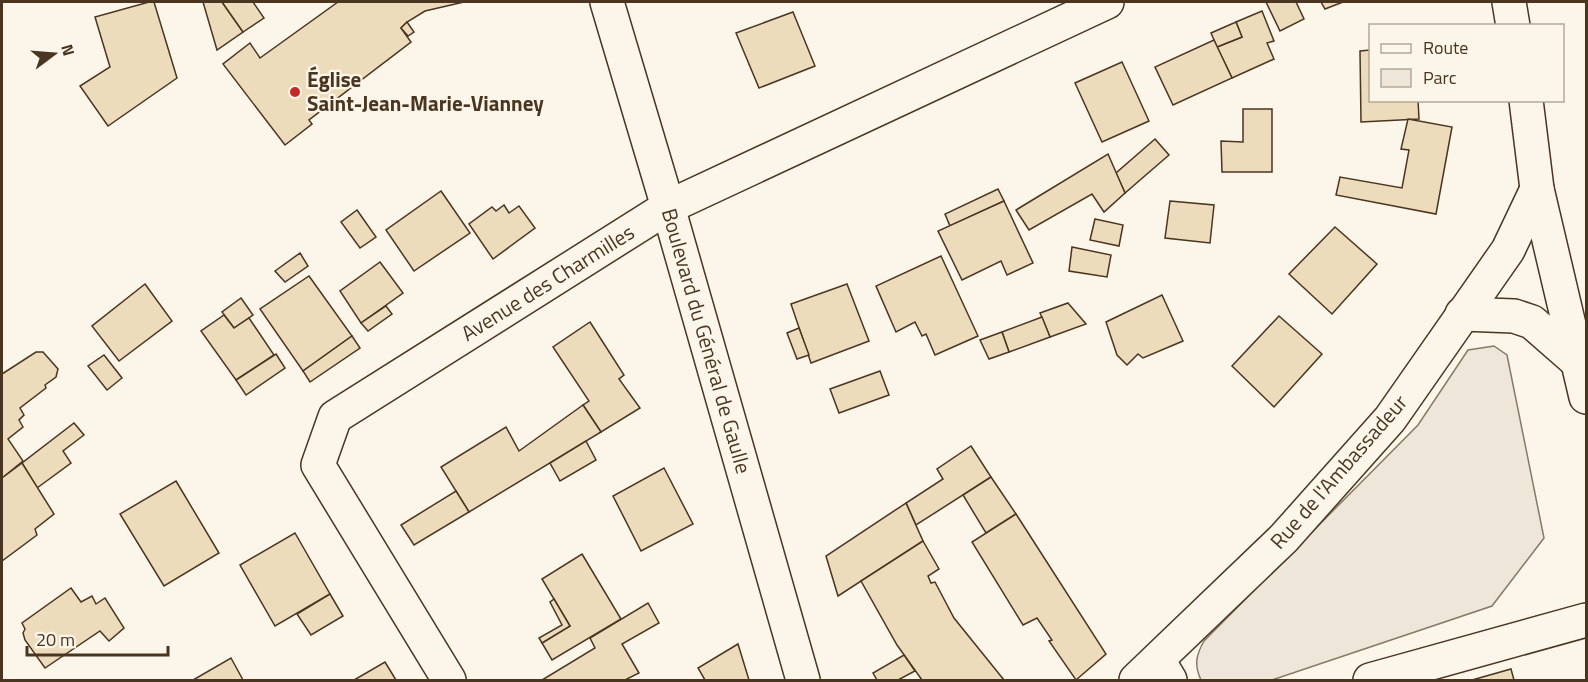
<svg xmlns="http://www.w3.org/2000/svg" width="1588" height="682" viewBox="0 0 1588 682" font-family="'Titillium Web',sans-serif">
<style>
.green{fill:#ede6d9;stroke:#887966;stroke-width:1.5}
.building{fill:#ecdcbc;stroke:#4a3520;stroke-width:1.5}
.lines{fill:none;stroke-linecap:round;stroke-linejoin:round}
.street-casing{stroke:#4a3520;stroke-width:36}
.secondary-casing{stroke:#4a3520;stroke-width:36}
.street{stroke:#fbf6e9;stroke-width:33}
.secondary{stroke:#fbf6e9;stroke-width:33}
.poi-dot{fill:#c62828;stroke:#fbf6e9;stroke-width:2}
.labels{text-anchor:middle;stroke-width:4.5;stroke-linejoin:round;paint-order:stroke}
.poi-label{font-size:21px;font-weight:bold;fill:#4a3520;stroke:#fbf6e9;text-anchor:start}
.street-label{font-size:21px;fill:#4a3520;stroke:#fbf6e9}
</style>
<rect width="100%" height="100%" fill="#fbf6e9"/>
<path class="green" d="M1494,346L1507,355L1544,538L1492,606L1272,680H1201C1194,665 1196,655 1204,641L1418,425L1468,350Z"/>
<g class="building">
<polygon points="149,2 154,2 177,78 108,126 80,86 110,67 95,17"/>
<polygon points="203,2 222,2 243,32 217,50"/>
<polygon points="222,2 253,2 264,18 243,32"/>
<polygon points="338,2 464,2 425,11 407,22 401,28 411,42 309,120 312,124 285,145 223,64 250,43 260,58"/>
<polygon points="1266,2 1296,2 1304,19 1280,31"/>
<polygon points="1321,2 1343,2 1325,9"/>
<polygon points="1262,11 1274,41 1267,43 1274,59 1232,78 1217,47 1242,37 1236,22"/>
<polygon points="793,12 815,66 759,88 736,33"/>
<polygon points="407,22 414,32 408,36 401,28"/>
<polygon points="1236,22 1242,37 1217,47 1211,33"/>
<polygon points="1214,40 1232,78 1173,105 1155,67"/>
<polygon points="1370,50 1370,100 1418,100 1419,119 1361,122 1360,51"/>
<polygon points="1122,62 1149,121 1102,142 1075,83"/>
<polygon points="1243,109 1272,109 1272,172 1222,172 1221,141 1243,142"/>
<polygon points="1408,119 1452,127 1436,214 1336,195 1340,177 1402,188 1409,150 1401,149"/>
<polygon points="1155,139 1169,155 1125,193 1116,173"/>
<polygon points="1108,154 1125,193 1104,212 1092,194 1029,230 1016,210"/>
<polygon points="998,189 1004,201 950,226 945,214"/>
<polygon points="441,191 470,233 414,271 386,230"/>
<polygon points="1004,201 1033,263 1007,275 1001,261 962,280 938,231"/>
<polygon points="1170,201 1214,205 1210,243 1165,238"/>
<polygon points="504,205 509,213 519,206 535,228 493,259 469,224 492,207 496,211"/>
<polygon points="357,210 376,237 360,248 341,222"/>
<polygon points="1095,219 1123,225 1119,246 1090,240"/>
<polygon points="1335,227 1377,264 1332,314 1289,274"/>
<polygon points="1072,247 1111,255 1107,277 1069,271"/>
<polygon points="300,253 308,266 285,282 275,271"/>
<polygon points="941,256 978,336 935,355 926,334 922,336 915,322 896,332 876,286"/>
<polygon points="380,262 403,293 361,323 340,291"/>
<polygon points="309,276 352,336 303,371 260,309"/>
<polygon points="145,284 172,321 119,361 92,326"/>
<polygon points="847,284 869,341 811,363 791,304"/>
<polygon points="1162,295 1183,341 1143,358 1138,354 1127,365 1117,355 1106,322"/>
<polygon points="241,298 253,315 234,328 222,312"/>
<polygon points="1068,303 1086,324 1050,337 1040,313"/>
<polygon points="386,306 392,314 368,331 361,323"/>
<polygon points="224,315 234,328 249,318 274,355 236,380 201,331"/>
<polygon points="1279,316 1322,354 1274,407 1232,366"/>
<polygon points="1042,317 1050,337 1009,352 1002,332"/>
<polygon points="590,322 624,375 619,379 640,408 601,432 583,405 589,401 553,347"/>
<polygon points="799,328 809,355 797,359 787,333"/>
<polygon points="1002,332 1009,352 989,359 980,340"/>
<polygon points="352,336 360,348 310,382 303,371"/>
<polygon points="36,352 43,352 58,369 56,377 45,385 46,388 20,408 24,415 19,420 23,427 8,439 23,461 2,478 2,374"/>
<polygon points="276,354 285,368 246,395 236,380"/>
<polygon points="104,355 122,378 107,390 88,366"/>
<polygon points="880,371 889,395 839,413 830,389"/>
<polygon points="583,405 601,432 469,512 441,467 506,427 519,451"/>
<polygon points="74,423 84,435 63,451 71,463 37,488 22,463"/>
<polygon points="586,441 596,460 560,481 550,463"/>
<polygon points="971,446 991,477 916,525 906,503 943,479 937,469"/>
<polygon points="22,463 54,514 35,529 37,535 2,561 2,478"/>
<polygon points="664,468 693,524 641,551 613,496"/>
<polygon points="991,477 1016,514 986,533 963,495"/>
<polygon points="176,481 219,553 164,586 120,514"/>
<polygon points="456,491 469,512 414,545 401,525"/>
<polygon points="906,503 923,541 838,596 826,556"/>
<polygon points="1016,514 1106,654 1076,680 1049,641 1052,640 1037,618 1023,625 972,542"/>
<polygon points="295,533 330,594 275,626 240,565"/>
<polygon points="923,541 939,569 928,576 931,583 935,582 954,618 1004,680 922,680 897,645 861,581"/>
<polygon points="582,554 621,619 552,660 542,643 570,626 542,579"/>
<polygon points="71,588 81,602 92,596 96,604 105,598 124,628 109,641 100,631 45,668 25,640 23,633 25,629 22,623"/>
<polygon points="330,594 343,616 311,635 297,614"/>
<polygon points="554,599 570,626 542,643 539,638 562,625 550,602"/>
<polygon points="648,603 659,623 622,644 639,673 625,680 542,680 595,648 590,638"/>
<polygon points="738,644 749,680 705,680 698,668"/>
<polygon points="904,655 915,671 898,680 877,680 873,673"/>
<polygon points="231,658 243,680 193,680"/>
<polygon points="385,662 396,680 354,680"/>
<polygon points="1511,669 1514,680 1472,680"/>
</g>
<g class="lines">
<g class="street-casing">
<g id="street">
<polyline points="1158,660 1170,680"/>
<polyline points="449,680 318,465 335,417 668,207 1107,2"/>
<polyline points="1370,680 1586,620"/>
</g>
</g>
<g class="secondary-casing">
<g id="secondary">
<polyline points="607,2 668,207 803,680"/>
<polyline points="1509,2 1513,26"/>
<polyline points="1526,100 1537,189 1586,397"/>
<polyline points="1462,314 1514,316 1532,322 1580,364"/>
<polyline points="1136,680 1284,538 1390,419 1508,250 1537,189"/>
</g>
</g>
<use href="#street" class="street"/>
<use href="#secondary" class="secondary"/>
</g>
<circle class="poi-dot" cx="295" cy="92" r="6"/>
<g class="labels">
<g class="poi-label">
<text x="307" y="87">Église<tspan x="307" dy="24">Saint-Jean-Marie-Vianney</tspan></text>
</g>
<g class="street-label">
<text transform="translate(548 283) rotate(-32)" y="7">Avenue des Charmilles</text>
<text transform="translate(706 341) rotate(74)" y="7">Boulevard du Général de Gaulle</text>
<text transform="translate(1339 472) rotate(-49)" y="7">Rue de l'Ambassadeur</text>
</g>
</g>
<rect width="1588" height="682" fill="none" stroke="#4a3520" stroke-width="6"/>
<rect x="1369" y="24" width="195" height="78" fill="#fbf6e9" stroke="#b4a999" stroke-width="1.5"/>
<rect x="1381" y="44" width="30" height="9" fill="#fbf6e9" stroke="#b4a999" stroke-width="1.5"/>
<text x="1423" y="54" font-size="18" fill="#4a3520">Route</text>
<rect x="1381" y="69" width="30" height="18" fill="#ede6d9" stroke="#b4a999" stroke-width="1.5"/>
<text x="1423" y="84" font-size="18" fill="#4a3520">Parc</text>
<g transform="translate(54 54) rotate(74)" stroke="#fbf6e9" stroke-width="4.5" paint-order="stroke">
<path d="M0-4.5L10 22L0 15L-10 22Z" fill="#4a3520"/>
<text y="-9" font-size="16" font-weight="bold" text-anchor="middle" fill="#4a3520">N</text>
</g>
<path d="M27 646v9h141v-9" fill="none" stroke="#4a3520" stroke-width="3"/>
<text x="36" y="646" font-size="18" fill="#4a3520" stroke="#fbf6e9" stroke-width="4.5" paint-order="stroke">20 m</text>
</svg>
